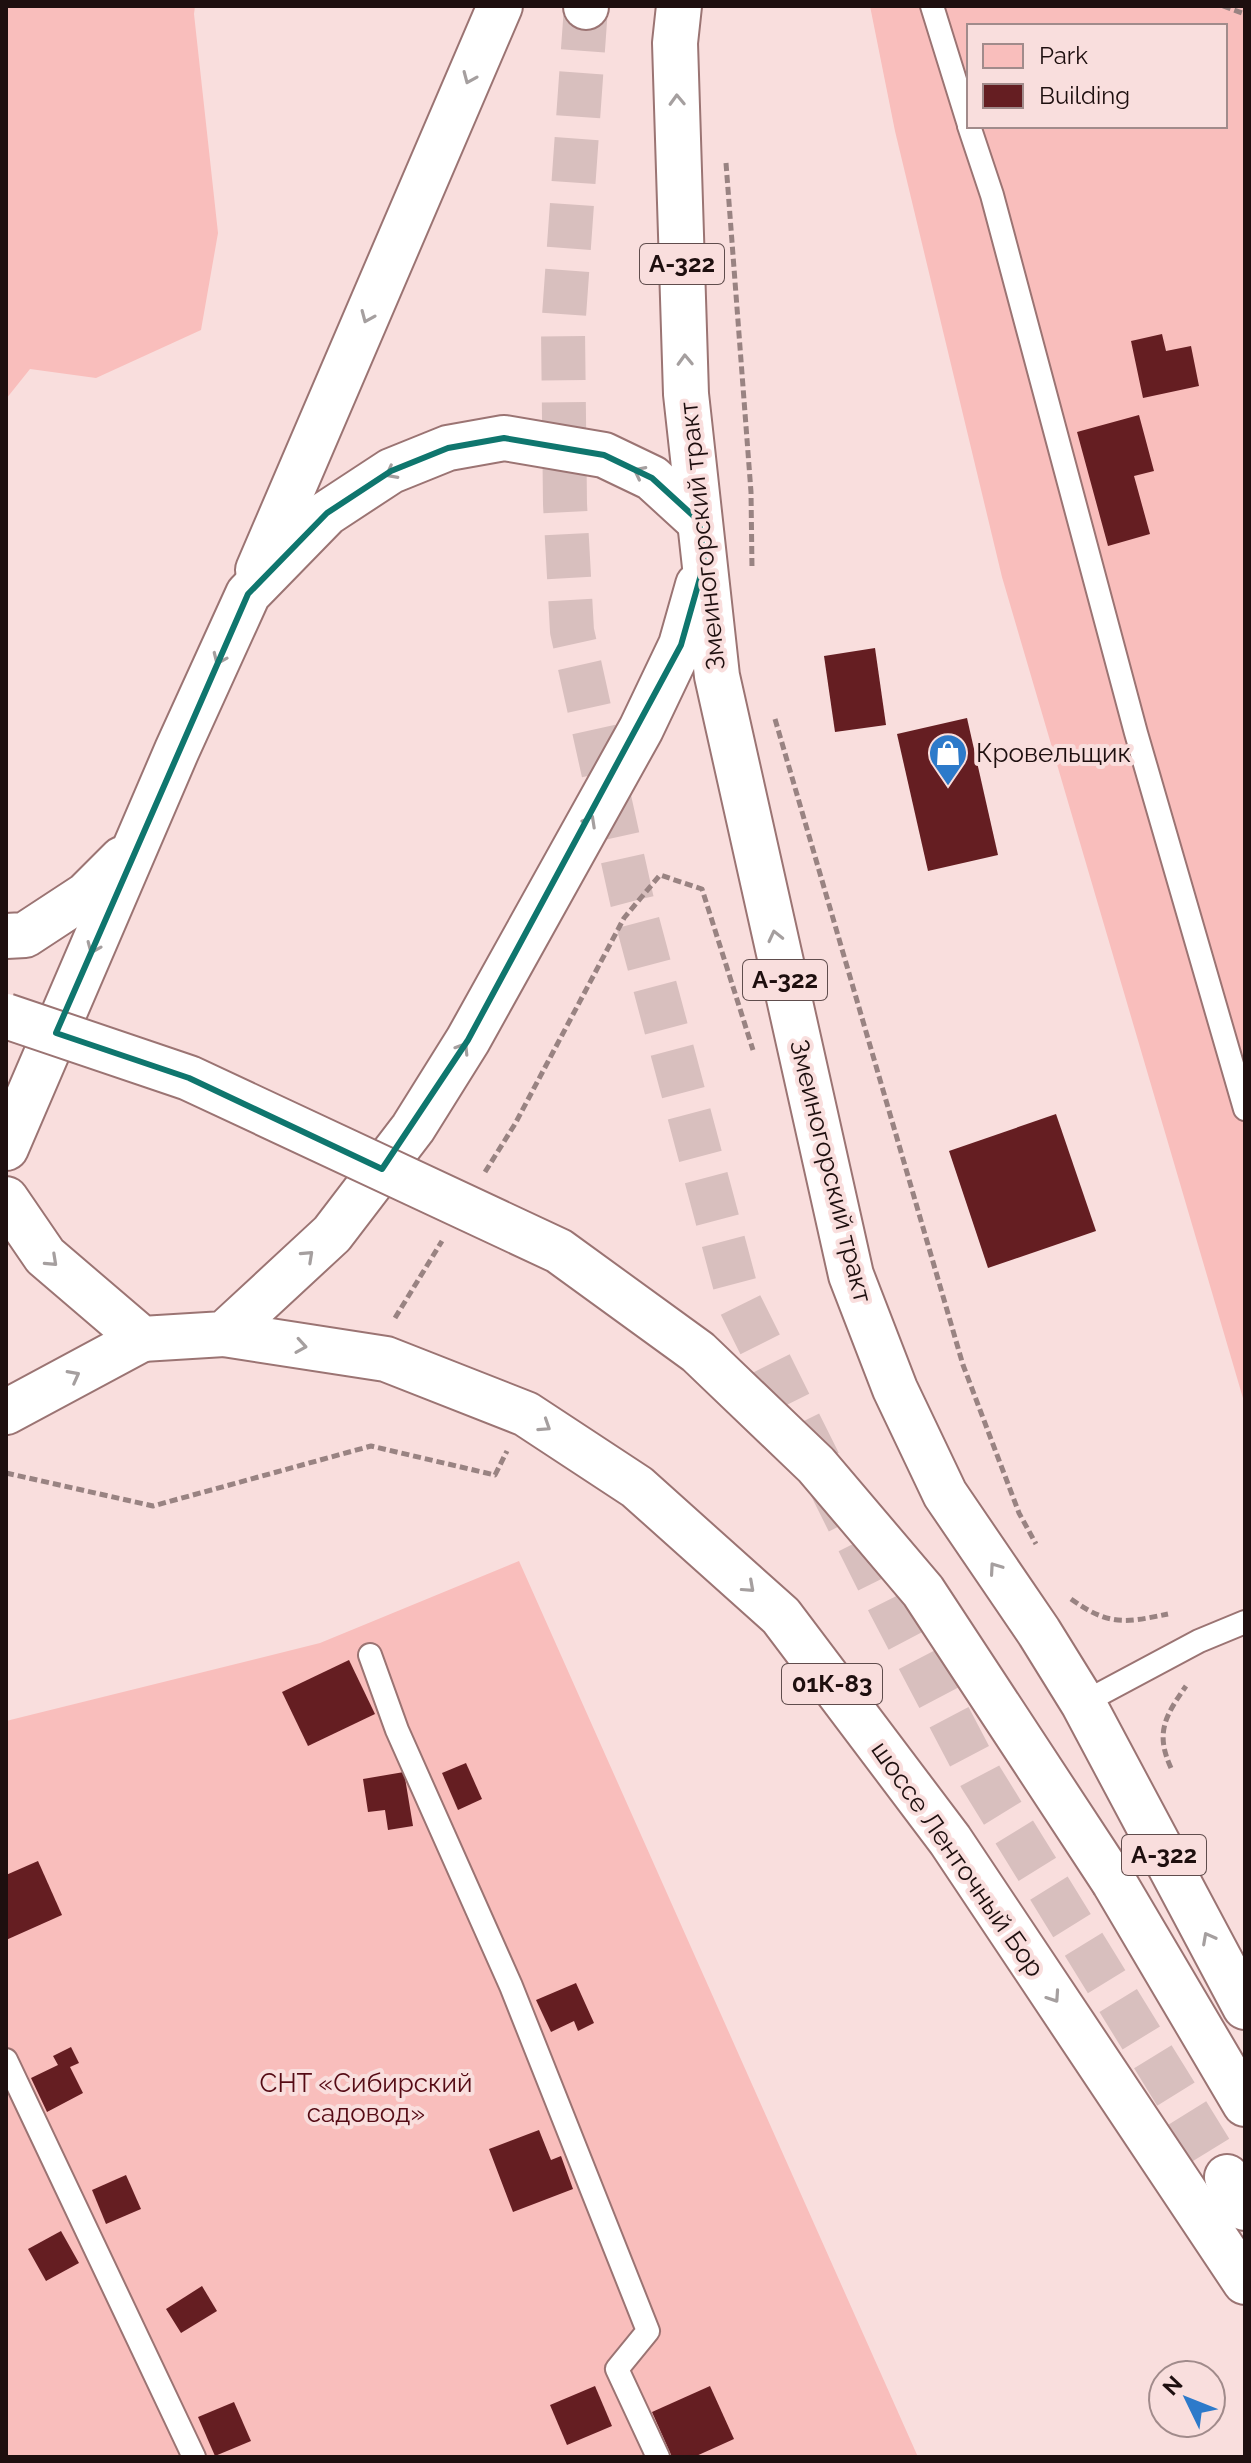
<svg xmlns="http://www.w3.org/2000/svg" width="1251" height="2463" viewBox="0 0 1251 2463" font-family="Raleway,sans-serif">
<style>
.green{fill:#f9bebc;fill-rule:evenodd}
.building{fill:#651e22}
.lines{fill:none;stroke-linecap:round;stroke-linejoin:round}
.trunk-tunnel{stroke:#d8bfbe;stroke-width:44;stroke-dasharray:44 22;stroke-linecap:butt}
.service-casing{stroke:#9b7473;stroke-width:26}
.trunk-casing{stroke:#9b7473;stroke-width:48}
.path{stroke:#998382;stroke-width:5;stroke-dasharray:8 4;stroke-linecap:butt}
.service{stroke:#fff;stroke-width:22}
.trunk{stroke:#fff;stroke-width:44}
.trunk-bridge-casing{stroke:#9b7473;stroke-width:48;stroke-linecap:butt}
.trunk-bridge{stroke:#fff;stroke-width:44}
.oneway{stroke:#a59f9f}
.marked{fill:none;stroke:#0f766e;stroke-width:6;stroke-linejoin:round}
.labels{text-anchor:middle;stroke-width:8;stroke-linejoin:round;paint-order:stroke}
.shield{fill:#f9dedd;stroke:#604d4d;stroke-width:2}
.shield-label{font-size:24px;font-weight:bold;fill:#1e0f0f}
.street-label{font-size:26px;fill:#1e0f0f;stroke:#f9dedd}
.poi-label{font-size:26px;fill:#1e0f0f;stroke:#f9dedd;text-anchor:start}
.park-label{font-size:26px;fill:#550a14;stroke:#f9dedd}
</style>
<rect width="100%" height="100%" fill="#f9dedd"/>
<g class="green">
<polygon points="6,6 195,6 194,14 218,233 201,330 96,378 30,369 6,399"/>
<path d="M870,6H1245V1405L1002,577L895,131ZM969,26H1225V126H969Z"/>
<polygon points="519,1561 918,2457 6,2457 6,1721 320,1643"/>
</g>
<g class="building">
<polygon points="1162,334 1166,351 1191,346 1199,386 1143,398 1131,341"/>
<polygon points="1139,415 1154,471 1134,476 1150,534 1108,546 1077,432"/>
<polygon points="875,648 886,725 835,732 824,656"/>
<polygon points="967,718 998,855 928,871 897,734"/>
<polygon points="1056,1114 1096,1231 988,1268 949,1151"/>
<polygon points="349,1660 375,1714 308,1746 282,1692"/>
<polygon points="466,1763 482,1799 458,1810 442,1773"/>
<polygon points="404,1772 413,1826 388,1830 385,1810 368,1812 363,1779"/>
<polygon points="38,1861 62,1915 6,1940 6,1875"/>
<polygon points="576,1983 594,2023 578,2031 574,2021 551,2032 536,2000"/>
<polygon points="71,2047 79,2063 70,2067 83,2093 47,2112 31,2078 58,2065 53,2056"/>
<polygon points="539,2130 551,2160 561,2156 573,2189 513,2212 489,2149"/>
<polygon points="126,2175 141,2209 106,2224 92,2190"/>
<polygon points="61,2231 79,2263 46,2281 28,2249"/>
<polygon points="202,2286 217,2311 181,2333 166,2309"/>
<polygon points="595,2386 612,2426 567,2445 550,2405"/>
<polygon points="710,2386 734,2439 694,2457 672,2457 652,2412"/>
<polygon points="234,2402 251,2441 215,2456 198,2417"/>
</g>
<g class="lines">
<polyline class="trunk-tunnel" points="586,7 563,330 565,504 572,631 632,901 740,1304 890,1605 981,1778 1227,2177"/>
<g class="service-casing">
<g id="service">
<polyline points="932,6 969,125"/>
<polyline points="969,126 992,195 1136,733 1245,1109"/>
<polyline points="370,1655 397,1730 511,1986 648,2331 617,2369 658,2457"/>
<polyline points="1083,1703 1199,1641 1245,1622"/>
<polyline points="6,2060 194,2457"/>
</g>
</g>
<g class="trunk-casing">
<g id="trunk">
<polyline points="679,6 675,43 686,394 717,676 851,1275 895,1389 945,1494 1039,1632 1083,1703 1245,2007"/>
<polyline points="586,7 586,6"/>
<polyline points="258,570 500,6"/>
<polyline points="6,936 25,935 86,895 122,859"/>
<polyline points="6,1148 177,750 248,594 327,513 391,471 448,448 504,438 604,455 652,478 699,521"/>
<polyline points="6,1199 45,1256 142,1339 224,1334 332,1234 413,1128 468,1040 641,729 681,645 698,585"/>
<polyline points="224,1334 386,1359 526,1414 637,1487 781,1616 950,1840 1245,2282"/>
<polyline points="6,1412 142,1339"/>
<polyline points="1114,1882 1245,2104"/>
<polyline points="1227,2177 1245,2208"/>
</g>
</g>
<g class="path">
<polyline points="1223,6 1245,14"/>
<polyline points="726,163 751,492 752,568"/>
<polyline points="775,719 963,1365 1019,1513 1036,1544"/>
<polyline points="485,1172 515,1124 624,918 660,875 702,889 753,1050"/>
<polyline points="395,1318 442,1241"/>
<polyline points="6,1473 153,1506 371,1446 495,1475 507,1451"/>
<path d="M1071,1599C1109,1626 1124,1623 1168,1614"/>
<path d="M1171,1768C1155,1733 1165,1716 1186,1686"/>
</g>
<use href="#service" class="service"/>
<use href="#trunk" class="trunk"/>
<g class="trunk-bridge-casing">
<polyline id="trunk-bridge" points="6,1016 189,1078 559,1251 698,1352 816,1465 923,1591 1114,1882"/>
</g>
<use href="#trunk-bridge" class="trunk-bridge"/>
</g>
<defs><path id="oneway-chevron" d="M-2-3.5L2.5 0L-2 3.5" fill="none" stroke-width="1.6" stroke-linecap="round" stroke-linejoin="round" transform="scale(2)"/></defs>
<g class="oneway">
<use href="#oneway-chevron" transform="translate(469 78) rotate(113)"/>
<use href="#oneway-chevron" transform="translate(677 100) rotate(-92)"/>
<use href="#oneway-chevron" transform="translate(367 317) rotate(113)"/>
<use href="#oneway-chevron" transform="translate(685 360) rotate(-92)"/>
<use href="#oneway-chevron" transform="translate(639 472) rotate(-153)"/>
<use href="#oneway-chevron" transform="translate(391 473) rotate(152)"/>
<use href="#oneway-chevron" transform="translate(219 659) rotate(114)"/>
<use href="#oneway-chevron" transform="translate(590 821) rotate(-61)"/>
<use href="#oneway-chevron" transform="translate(775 936) rotate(-103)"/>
<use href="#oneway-chevron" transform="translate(93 948) rotate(113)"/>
<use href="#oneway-chevron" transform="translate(463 1048) rotate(-58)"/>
<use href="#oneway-chevron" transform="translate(308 1256) rotate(-43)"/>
<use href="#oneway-chevron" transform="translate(52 1261) rotate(43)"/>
<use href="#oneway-chevron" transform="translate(301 1346) rotate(9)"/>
<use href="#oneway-chevron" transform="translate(74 1376) rotate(-28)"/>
<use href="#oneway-chevron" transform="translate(545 1426) rotate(33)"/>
<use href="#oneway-chevron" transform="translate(995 1568) rotate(-125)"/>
<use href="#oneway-chevron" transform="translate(749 1587) rotate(42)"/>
<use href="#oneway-chevron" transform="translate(1208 1938) rotate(-118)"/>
<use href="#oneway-chevron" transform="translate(1054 1997) rotate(56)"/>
</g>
<path class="marked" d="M504,438L604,455L652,478L699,521L704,564L681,645L468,1040L382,1169L189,1078L56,1033L248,594L327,513L391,471L448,448Z"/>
<defs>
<g id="shop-pin" transform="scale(2)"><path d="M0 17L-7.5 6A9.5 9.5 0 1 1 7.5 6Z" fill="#2d7aca" stroke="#f9dedd"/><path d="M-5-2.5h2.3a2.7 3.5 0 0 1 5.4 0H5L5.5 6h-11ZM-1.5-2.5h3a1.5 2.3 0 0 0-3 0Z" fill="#fff"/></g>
</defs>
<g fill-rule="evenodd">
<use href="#shop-pin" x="948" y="753"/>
</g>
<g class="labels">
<g class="shield">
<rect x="640" y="244" width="84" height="40" rx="6"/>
<rect x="743" y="960" width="84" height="40" rx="6"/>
<rect x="782" y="1664" width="100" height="40" rx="6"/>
<rect x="1122" y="1835" width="84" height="40" rx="6"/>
</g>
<g class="shield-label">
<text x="682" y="272">А-322</text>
<text x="785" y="988">А-322</text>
<text x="832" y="1692">01К-83</text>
<text x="1164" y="1863">А-322</text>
</g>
<g class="street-label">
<text transform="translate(702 536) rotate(-96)" y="9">Змеиногорский тракт</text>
<text transform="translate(831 1171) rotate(76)" y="9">Змеиногорский тракт</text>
<text transform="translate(958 1859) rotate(55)" y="9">шоссе Ленточный Бор</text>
</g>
<g class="poi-label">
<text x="976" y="762">Кровельщик</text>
</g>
<g class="park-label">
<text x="366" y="2092">СНТ «Сибирский<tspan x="366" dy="30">садовод»</tspan></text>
</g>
</g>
<rect width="1251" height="2463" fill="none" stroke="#1e0f0f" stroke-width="16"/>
<rect x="967" y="24" width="260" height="104" fill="#f9dedd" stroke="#a18b8b" stroke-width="2"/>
<rect x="983" y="44" width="40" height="24" fill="#f9bebc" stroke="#a18b8b" stroke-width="2"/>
<text x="1039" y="64" font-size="24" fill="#1e0f0f">Park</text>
<rect x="983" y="84" width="40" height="24" fill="#651e22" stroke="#a18b8b" stroke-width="2"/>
<text x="1039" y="104" font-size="24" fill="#1e0f0f">Building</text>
<g transform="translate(1187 2399) rotate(313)"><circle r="38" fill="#f9dedd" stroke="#a18b8b" stroke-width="2"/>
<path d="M0-6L14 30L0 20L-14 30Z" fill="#2d7aca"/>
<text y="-12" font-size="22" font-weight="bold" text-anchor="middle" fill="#1e0f0f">N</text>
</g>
</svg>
